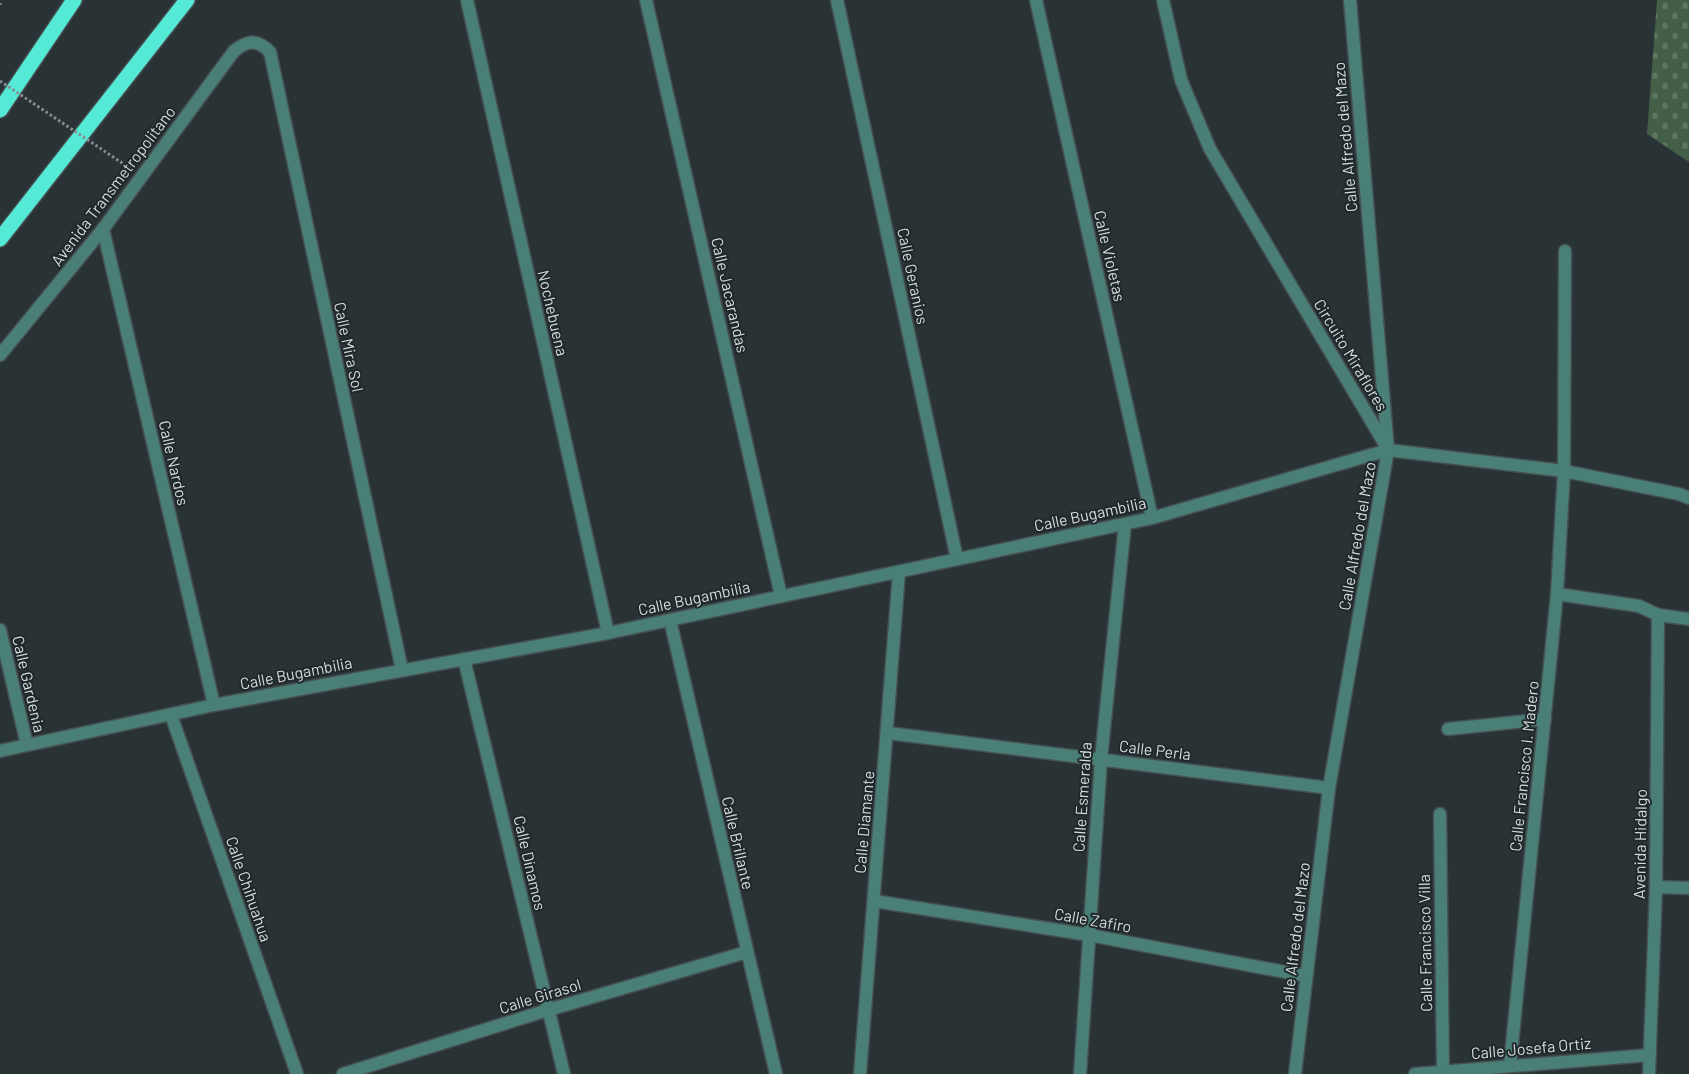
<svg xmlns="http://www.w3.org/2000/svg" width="1689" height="1074" viewBox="0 0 1689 1074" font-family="Barlow,sans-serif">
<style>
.cemetery{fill:url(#cemetery-stones)}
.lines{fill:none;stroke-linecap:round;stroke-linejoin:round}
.minor-casing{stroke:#454e51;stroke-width:15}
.highway-casing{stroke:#454e51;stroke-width:18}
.path{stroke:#868e90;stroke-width:3;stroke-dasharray:2.5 2.5;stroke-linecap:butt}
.minor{stroke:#4a7f76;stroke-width:12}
.highway{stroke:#55ead6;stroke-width:15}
.path-bridge{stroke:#868e90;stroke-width:3;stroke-dasharray:2.5 2.5;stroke-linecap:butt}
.labels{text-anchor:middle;stroke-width:4;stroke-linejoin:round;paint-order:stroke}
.street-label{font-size:16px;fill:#d5dbdd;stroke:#1f292c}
</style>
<defs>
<pattern id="cemetery-stones" width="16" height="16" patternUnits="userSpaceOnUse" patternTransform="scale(1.25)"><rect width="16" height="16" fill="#445f47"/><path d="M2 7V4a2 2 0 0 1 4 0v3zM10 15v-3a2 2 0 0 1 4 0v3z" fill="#5e7561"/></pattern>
</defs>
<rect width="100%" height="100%" fill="#293336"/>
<polygon class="cemetery" points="1657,0 1689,0 1689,162 1647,134"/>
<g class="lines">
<g class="minor-casing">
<g id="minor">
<polyline points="467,0 608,633"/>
<polyline points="646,0 781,596"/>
<polyline points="837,0 957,559"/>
<polyline points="1036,0 1152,518"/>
<polyline points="1163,0 1181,80 1210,149 1386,446"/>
<polyline points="103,229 214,705"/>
<path d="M0,355L103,229L234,51C248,40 257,39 270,52L402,670"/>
<polyline points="1557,594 1639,606 1658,615 1689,619"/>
<polyline points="670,620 776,1074"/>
<polyline points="0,630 27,745"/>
<polyline points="464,659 564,1074"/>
<polyline points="171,715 297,1074"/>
<polyline points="1448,729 1545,719"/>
<polyline points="888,733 1329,788"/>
<polyline points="0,751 214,705 608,633 1152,518 1388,450 1564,471 1679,494 1689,498"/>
<polyline points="1440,814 1443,1071"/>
<polyline points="1656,887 1689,888"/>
<polyline points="874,901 1089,935 1306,976"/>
<polyline points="1510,1065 1557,594 1564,471 1565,251"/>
<polyline points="343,1074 548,1010 747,952"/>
<polyline points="860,1074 899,572"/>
<polyline points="1080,1074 1101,759 1125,524"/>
<polyline points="1295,1074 1329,788 1388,450 1350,0"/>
<polyline points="1415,1074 1650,1055"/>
<polyline points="1649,1074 1656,887 1658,615"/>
</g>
</g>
<g class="highway-casing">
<g id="highway">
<polyline points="0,110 74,0"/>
<polyline points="0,239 187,0"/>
</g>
</g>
<polyline class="path" points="0,3 0,5"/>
<use href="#minor" class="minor"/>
<use href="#highway" class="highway"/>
<polyline class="path-bridge" points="0,81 134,171"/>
</g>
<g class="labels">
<g class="street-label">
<text transform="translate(1345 137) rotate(-95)" y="6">Calle Alfredo del Mazo</text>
<text transform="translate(113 186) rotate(-53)" y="6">Avenida Transmetropolitano</text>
<text transform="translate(1110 256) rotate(77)" y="6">Calle Violetas</text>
<text transform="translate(913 276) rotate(78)" y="6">Calle Geranios</text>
<text transform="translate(730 295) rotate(77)" y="6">Calle Jacarandas</text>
<text transform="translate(553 313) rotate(77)" y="6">Nochebuena</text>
<text transform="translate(349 347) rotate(78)" y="6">Calle Mira Sol</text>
<text transform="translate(1351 355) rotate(59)" y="6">Circuito Miraflores</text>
<text transform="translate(174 463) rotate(77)" y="6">Calle Nardos</text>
<text transform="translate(1090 514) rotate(-12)" y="6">Calle Bugambilia</text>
<text transform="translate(1357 536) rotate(-80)" y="6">Calle Alfredo del Mazo</text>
<text transform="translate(694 598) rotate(-12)" y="6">Calle Bugambilia</text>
<text transform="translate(296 673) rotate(-11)" y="6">Calle Bugambilia</text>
<text transform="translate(29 684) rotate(77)" y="6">Calle Gardenia</text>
<text transform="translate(1155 750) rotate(7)" y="6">Calle Perla</text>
<text transform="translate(1524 766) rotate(-84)" y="6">Calle Francisco I. Madero</text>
<text transform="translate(1082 797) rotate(-86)" y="6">Calle Esmeralda</text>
<text transform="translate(864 822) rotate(-85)" y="6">Calle Diamante</text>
<text transform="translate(738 843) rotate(77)" y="6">Calle Brillante</text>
<text transform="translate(1640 844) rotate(-89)" y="6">Avenida Hidalgo</text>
<text transform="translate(530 863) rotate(77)" y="6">Calle Dínamos</text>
<text transform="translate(249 889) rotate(71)" y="6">Calle Chihuahua</text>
<text transform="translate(1093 920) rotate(10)" y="6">Calle Zafiro</text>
<text transform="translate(1295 937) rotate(-83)" y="6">Calle Alfredo del Mazo</text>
<text transform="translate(1425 943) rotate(-91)" y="6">Calle Francisco Villa</text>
<text transform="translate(540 996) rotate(-17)" y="6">Calle Girasol</text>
<text transform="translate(1531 1048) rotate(-5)" y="6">Calle Josefa Ortiz</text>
</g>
</g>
</svg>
